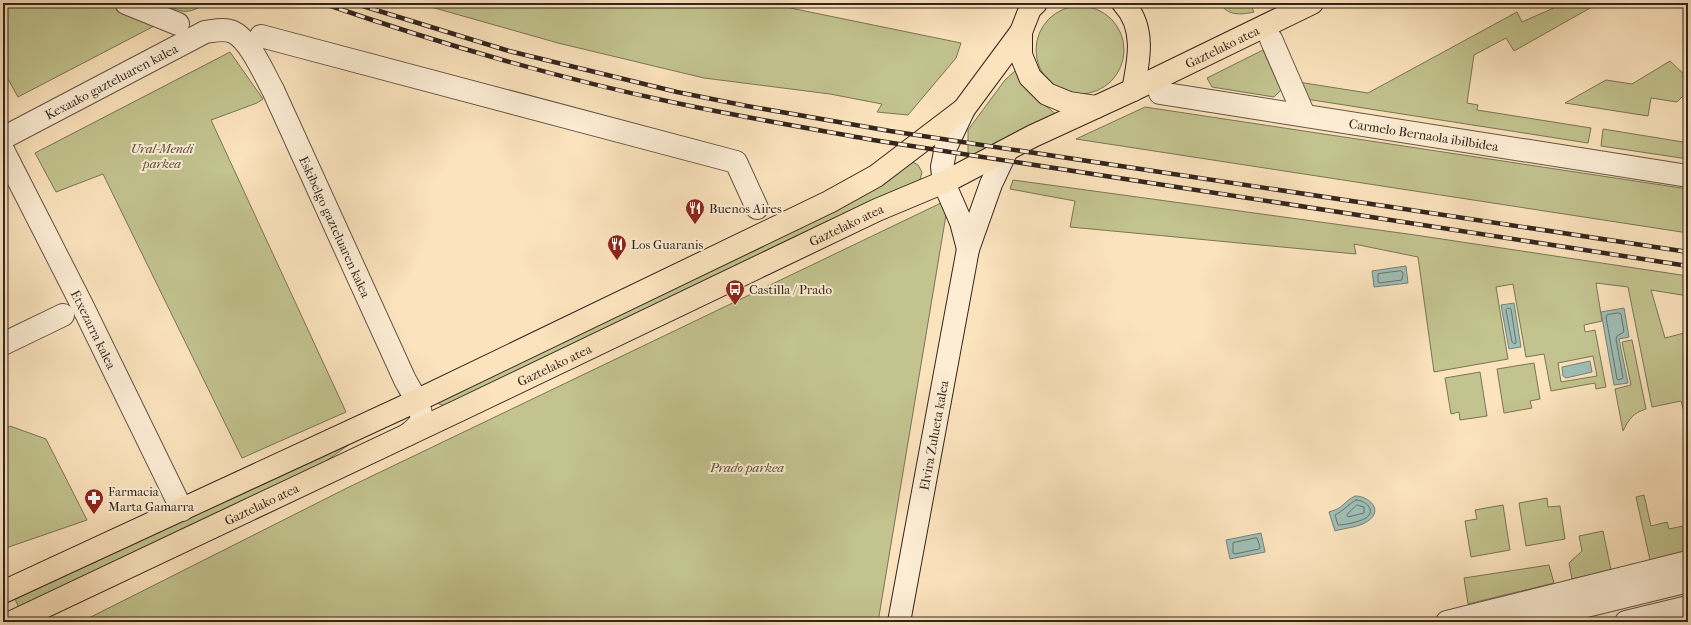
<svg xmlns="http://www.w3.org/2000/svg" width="1691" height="625" viewBox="0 0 1691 625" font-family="'IM FELL French Canon',serif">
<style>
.green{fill:#c2c38f;stroke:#7b7457;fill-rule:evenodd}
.water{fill:#9fbeb5;stroke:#748179}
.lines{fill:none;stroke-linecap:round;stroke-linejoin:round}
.shore{stroke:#6a726a;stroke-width:1}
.street-casing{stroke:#665446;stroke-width:24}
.secondary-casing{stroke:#34251f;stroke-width:24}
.primary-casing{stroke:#34251f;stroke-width:24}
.street{stroke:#fcedd4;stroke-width:22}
.secondary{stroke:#fcedd4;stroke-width:22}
.primary{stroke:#fbe3bd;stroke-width:22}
.rail-casing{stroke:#34251f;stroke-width:4.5}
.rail{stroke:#fcedd4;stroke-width:3;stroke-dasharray:9;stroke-linecap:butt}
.labels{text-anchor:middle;stroke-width:4;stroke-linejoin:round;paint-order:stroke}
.street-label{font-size:13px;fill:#34251f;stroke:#fcedd4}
.park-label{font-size:13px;font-style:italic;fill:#584c3b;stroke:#fcedd4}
.poi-label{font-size:13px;fill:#34251f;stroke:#fcedd4;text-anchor:start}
</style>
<rect width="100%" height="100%" fill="#fbe3bd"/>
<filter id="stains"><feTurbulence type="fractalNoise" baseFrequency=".005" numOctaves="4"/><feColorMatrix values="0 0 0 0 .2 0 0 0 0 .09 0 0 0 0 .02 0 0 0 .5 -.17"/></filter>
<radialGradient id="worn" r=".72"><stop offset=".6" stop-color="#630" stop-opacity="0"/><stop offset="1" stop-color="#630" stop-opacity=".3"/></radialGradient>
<g class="green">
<polygon points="3,3 96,3 105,7 120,6 160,23 18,97 3,70"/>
<path d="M161,3H207C186,16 181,12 161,3Z"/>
<polygon points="417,3 766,3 961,43 956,58 908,115 877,112 882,104 830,94 704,78 558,43"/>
<path d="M1220,3H1250L1254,12C1241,15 1227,16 1220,3Z"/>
<polygon points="1565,3 1599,3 1514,51 1506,38 1474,55 1467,103 1478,105 1477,110 1591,128 1588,143 1306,99 1298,82 1368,93 1517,12 1522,22"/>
<circle cx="1080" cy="50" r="44"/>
<polygon points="1263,50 1281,90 1274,97 1212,87 1207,78"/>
<polygon points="230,52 263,99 257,103 211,120 346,412 242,458 103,174 56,192 35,153"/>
<polygon points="1670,61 1688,78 1688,91 1677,102 1651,98 1648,116 1565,103 1606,80 1632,84"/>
<polygon points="1016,70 1030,93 1057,115 968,157 968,130 1005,80"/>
<polygon points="1145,107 1688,189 1688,233 1076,139"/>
<polygon points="1603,129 1683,142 1688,137 1688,159 1601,146"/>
<polygon points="911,161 918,165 922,172 920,180 445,406 439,404 438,401"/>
<path d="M1013,180L1415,235L1688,276V296L1651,290L1665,338L1688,332V427L1681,401L1652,407L1628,287L1596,283L1602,321L1584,325L1585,332L1595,330L1606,387L1596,389L1595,383L1551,391L1544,354L1526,357L1513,284L1496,287L1508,359L1434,372L1418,257L1354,244L1356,254L1070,227L1075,201L1010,189ZM1593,356L1597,376L1561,382L1558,363Z"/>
<polygon points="941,203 946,215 878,622 81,622 347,488"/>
<path d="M1632,340L1646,409C1633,413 1629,419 1623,431L1615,389L1631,385L1622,342Z"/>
<polygon points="1534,363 1540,399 1530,401 1532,408 1504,413 1497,369"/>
<polygon points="1480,372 1487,416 1460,420 1459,412 1451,414 1445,378"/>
<polygon points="10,426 46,439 87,520 3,549 3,430"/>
<polygon points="350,444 319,466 19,608 15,599"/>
<polygon points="1644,495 1651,526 1667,522 1669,529 1688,525 1688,551 1650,560 1636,497"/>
<polygon points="1547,498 1548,507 1560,506 1565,539 1526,546 1519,503"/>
<polygon points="1503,505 1510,550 1471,557 1465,521 1477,519 1475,510"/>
<polygon points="1603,531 1611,570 1572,579 1569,563 1582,551 1579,536"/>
<polygon points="1549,565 1554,583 1468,604 1464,578"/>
</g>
<g class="water">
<polygon points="1406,266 1408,283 1374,287 1372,271"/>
<polygon points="1514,303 1521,347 1509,349 1501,305"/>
<polygon points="1624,308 1629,337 1619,339 1628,383 1614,385 1601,312"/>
<polygon points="1590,361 1592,372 1566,378 1563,376 1562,367"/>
<path d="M1355,496C1369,496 1384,510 1368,521C1360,527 1345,528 1335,531L1329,512C1344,508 1343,502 1355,496Z"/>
<polygon points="1261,533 1265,552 1230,559 1226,540"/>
</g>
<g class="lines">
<g class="shore">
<polygon points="1401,271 1403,273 1402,280 1379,283 1378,281 1378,274"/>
<polygon points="1508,308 1511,309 1516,342 1515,344 1512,342 1506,310"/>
<polygon points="1619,313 1621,314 1624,332 1617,336 1616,339 1623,378 1619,380 1617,379 1606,317 1607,315"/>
<path d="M1356,500C1365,500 1377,510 1366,518C1359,522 1345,525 1338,525L1335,515C1344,511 1348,504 1356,500Z"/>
<polygon points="1357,505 1364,507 1364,513 1348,517 1347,515"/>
<polygon points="1257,538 1260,547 1259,549 1235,554 1233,553 1233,543"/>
</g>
<g class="street-casing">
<g id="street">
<polyline points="126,3 178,24"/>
<polyline points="261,36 736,162 757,208"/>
<polyline points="1271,39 1304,115"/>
<path id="s1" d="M1160,93L1688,176"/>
<path id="s2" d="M3,138L205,32C214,31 224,28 233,32C250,40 264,74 273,90L405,380C411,391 427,414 419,424C416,428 411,432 407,435"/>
<path id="s3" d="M3,150L82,305L182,510"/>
<polyline points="3,344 63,315"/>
<polyline points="1447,622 1688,562"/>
<polyline points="1521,622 1688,581"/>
<polyline points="1626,622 1688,607"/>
</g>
</g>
<g class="secondary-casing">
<g id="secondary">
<polyline points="964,109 946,147 942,167 944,183 961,222 968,249"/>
<path id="s4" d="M899,622L968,249L991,184L1007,150"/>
</g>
</g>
<g class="primary-casing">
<g id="primary">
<path d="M1123,3C1146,27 1139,60 1133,90"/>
<polyline points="1021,32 1021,55 1030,77 1047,94 1069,103 1096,107"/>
<polyline points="3,592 416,401 829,202 876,176 964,109 1021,32 1030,9 1036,3"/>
<path id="s5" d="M12,622L462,409L877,210L951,179L1033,136L1133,90L1312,3"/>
</g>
</g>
<use href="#street" class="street"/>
<use href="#secondary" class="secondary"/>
<use href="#primary" class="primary"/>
<g class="rail-casing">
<g id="rail">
<path d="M322,3C438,43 556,78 676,103C742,117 807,128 873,140L1688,266"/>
<polyline points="353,3 509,51 677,92 747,106 890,131 1688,252"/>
</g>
</g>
<use href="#rail" class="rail"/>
</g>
<defs>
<g id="restaurant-pin" transform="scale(1)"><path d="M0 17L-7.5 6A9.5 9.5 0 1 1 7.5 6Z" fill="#8f2418" stroke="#fcedd4"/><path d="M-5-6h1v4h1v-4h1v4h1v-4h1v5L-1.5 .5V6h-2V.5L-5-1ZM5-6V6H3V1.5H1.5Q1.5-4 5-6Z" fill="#fff"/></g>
<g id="bus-pin" transform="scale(1)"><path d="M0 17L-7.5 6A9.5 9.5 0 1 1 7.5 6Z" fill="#8f2418" stroke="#fcedd4"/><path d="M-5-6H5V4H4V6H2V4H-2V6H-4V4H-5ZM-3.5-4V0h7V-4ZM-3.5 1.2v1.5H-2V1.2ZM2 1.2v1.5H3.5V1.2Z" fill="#fff"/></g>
<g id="pharmacy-pin" transform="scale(1)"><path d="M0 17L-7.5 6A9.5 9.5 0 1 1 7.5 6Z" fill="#8f2418" stroke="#fcedd4"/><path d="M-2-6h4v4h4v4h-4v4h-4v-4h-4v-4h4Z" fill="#fff"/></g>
</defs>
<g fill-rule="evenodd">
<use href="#restaurant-pin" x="695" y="208"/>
<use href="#restaurant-pin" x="617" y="244"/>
<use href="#bus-pin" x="735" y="289"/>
<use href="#pharmacy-pin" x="94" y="498"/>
</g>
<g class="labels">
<g class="street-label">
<text dy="5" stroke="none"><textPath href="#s5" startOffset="1340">Gaztelako atea</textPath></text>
<text dy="5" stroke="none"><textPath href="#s2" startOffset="122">Kexaako gazteluaren kalea</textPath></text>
<text dy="5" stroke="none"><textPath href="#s1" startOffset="267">Carmelo Bernaola ibilbidea</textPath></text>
<text dy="5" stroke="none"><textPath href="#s5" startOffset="924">Gaztelako atea</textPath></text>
<text dy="5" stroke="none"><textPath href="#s2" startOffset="478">Eskibelgo gazteluaren kalea</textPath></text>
<text dy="5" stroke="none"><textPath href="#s3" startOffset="201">Etxezarra kalea</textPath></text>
<text dy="5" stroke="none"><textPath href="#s5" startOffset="600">Gaztelako atea</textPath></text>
<text dy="5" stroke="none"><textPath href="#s4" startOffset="190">Elvira Zulueta kalea</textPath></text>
<text dy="5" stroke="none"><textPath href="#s5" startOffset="276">Gaztelako atea</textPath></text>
</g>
<g class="park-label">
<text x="162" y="153">Ural-Mendi<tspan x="162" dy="15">parkea</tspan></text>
<text x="747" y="472">Prado parkea</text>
</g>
<g class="poi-label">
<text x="709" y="213">Buenos Aires</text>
<text x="631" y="249">Los Guaranis</text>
<text x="749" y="294">Castilla / Prado</text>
<text x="108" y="496">Farmacia<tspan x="108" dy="15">Marta Gamarra</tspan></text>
</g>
</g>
<rect width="1691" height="625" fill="none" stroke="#fbe3bd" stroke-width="16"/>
<rect x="4" y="4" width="1683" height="617" fill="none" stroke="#34251f" stroke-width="2"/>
<rect x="8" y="8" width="1675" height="609" fill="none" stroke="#34251f"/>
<rect width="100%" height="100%" filter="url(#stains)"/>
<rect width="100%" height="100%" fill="url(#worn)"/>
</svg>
